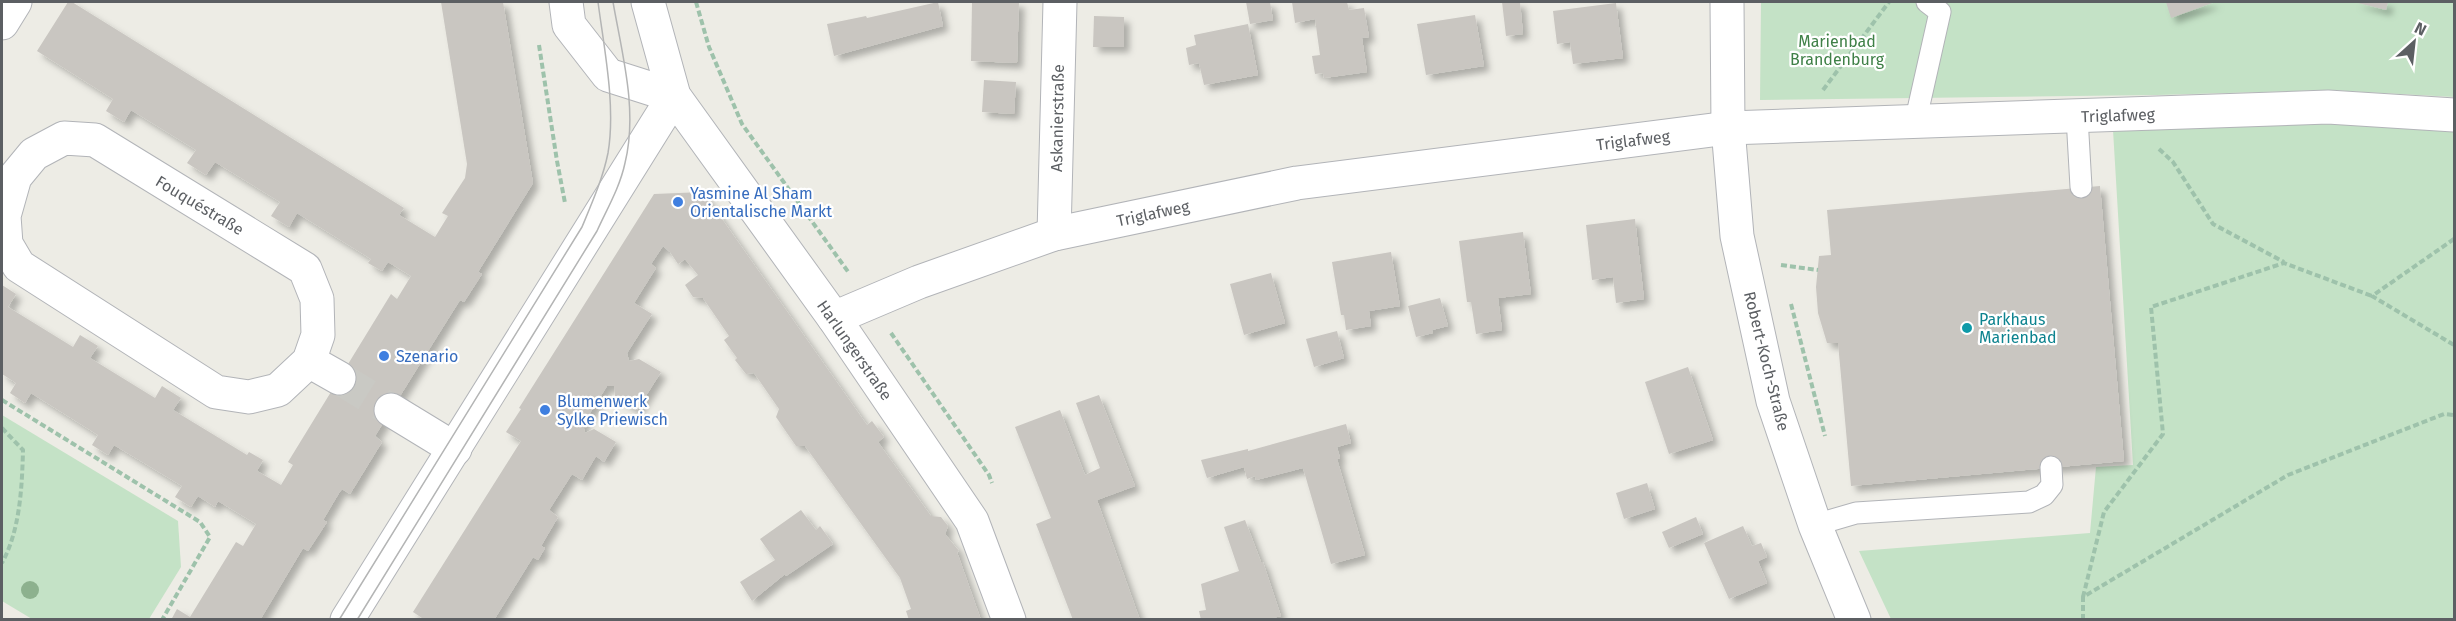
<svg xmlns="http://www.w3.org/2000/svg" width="2456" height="621" viewBox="0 0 2456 621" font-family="'Fira Sans',sans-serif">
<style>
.green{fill:#c4e2c6}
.building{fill:#c9c6c1;filter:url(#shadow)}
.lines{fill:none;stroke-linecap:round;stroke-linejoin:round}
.street-tunnel{stroke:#c9c9c4;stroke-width:33;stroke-dasharray:33 16;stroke-linecap:butt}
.lane-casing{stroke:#b2b4b8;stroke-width:23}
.street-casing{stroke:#b2b4b8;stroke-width:35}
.path{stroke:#9ec2ab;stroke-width:4;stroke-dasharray:6 3;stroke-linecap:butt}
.lane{stroke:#fff;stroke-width:21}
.street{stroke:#fff;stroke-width:33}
.tram{stroke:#b4b5b5;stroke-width:1.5}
.tree{fill:#8db18e}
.shop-dot{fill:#3f7fe0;stroke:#fff;stroke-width:2}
.culture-dot{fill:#0f9aa8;stroke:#fff;stroke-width:2}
.labels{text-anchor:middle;stroke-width:4.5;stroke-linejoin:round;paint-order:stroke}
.park-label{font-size:16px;fill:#3f8047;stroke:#fff}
.street-label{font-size:16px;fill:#5c5f63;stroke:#fff}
.shop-label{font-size:16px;fill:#366cbe;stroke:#fff;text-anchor:start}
.culture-label{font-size:16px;fill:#0d838f;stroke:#fff;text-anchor:start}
</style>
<defs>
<filter id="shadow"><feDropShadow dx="5.5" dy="5.5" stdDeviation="3" flood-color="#0004"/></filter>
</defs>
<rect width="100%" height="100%" fill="#edece5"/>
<g class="green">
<polygon points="1761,2 2454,2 2454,97 2329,90 2157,95 1760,100"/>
<polygon points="2328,122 2454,132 2454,619 1891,619 1859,551 2090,533 2096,467 2133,465 2113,130"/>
<polygon points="2,415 178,521 181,567 149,619 32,619 2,601"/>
</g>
<g class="building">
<polygon points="68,2 72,2 404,208 399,215 435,237 448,216 442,213 465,178 467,164 441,2 503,2 533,183 478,272 482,274 464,302 460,300 443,327 375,436 382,442 350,494 342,489 339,493 323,520 327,522 308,551 303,548 260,620 171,620 177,609 190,617 236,542 243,546 256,524 218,501 215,507 198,496 191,507 175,497 182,486 114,445 108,455 92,445 98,435 31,393 25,403 10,393 16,383 2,374 2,285 16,294 8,307 73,347 80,335 98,346 90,358 155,398 162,386 181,398 173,410 247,455 249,452 263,460 257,471 281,485 293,465 288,462 391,294 397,299 411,276 388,262 382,271 368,263 371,259 297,213 289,227 271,216 280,202 215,162 206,175 187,163 196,150 131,110 124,122 106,111 113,99 37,51"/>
<polygon points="938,2 943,26 834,56 827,24 866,16 867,18"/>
<polygon points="972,2 1019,2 1017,63 971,61"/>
<polygon points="1246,2 1270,2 1273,20 1250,24"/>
<polygon points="1292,2 1347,2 1349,10 1364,8 1369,37 1362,38 1367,72 1324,78 1323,73 1315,74 1312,56 1320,55 1315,19 1295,23"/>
<polygon points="1502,2 1520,2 1523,34 1506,36"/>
<polygon points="2166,2 2215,2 2171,18"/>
<polygon points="2354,2 2388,2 2386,10"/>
<polygon points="1616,3 1623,58 1573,64 1570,42 1557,44 1553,11"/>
<polygon points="1475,15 1484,66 1426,75 1417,24"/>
<polygon points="1094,16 1124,17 1124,47 1093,47"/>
<polygon points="1248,24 1258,75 1204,85 1199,63 1189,65 1186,48 1196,45 1194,35"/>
<polygon points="984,80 1016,82 1014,114 982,112"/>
<polygon points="2100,186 2124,461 1851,486 1838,343 1827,343 1818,313 1816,287 1819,256 1831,255 1827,210"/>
<polygon points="703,192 867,425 872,421 884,437 878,442 931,516 941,517 948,526 945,534 959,551 957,552 981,620 909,620 906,611 911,609 900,578 805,446 796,446 787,433 776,417 779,409 754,373 746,374 735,360 737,358 724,340 729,336 703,298 693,297 685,285 698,275 685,259 678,264 670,252 663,246 651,264 656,268 634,303 652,314 627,353 629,361 639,359 661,372 637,410 615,396 614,386 607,386 583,424 585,433 594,429 616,442 604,462 596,456 582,480 572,474 549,510 558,517 541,546 545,548 538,560 533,557 494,620 425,620 413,612 521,441 506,432 521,409 519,408 654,194"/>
<polygon points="1635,219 1644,299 1616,303 1613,277 1592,280 1586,225"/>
<polygon points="1523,232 1531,294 1498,298 1502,330 1476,334 1471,302 1467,302 1459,241"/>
<polygon points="1391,252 1400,306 1369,311 1371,326 1346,330 1344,315 1341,315 1332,262"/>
<polygon points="1271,273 1285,323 1244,335 1230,284"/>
<polygon points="1440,298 1448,326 1432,330 1433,333 1416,337 1408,306"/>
<polygon points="1337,331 1344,358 1314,367 1306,339"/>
<polygon points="1688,367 1713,440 1669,454 1645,382"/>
<polygon points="1099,395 1135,486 1097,500 1140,620 1073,620 1036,524 1051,518 1015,427 1060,410 1085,475 1100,468 1076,403"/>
<polygon points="1346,424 1351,443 1337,447 1340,458 1337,459 1365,555 1331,564 1303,468 1256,480 1255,476 1247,479 1244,467 1207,478 1201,460 1248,449 1248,451"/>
<polygon points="1647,483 1655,509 1624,519 1616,493"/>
<polygon points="801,510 816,530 820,526 833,544 786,576 785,574 752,601 740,582 775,560 760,539"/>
<polygon points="1696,517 1703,534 1669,548 1662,532"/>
<polygon points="1245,520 1261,562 1263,562 1281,616 1265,620 1201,620 1199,611 1206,610 1201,584 1239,571 1224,527"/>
<polygon points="1743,526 1752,546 1761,543 1767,557 1758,561 1767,583 1729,599 1704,543"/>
</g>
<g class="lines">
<polyline class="street-tunnel" points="339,378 391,410"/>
<g class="lane-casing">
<g id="lane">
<polyline points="2077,117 2081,187"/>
<polyline points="1915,123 1940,12 1927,2"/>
<polyline points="1815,525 1856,513 2029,502 2044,495 2052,485 2051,467"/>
</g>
</g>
<g class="street-casing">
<g id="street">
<polyline points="566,2 569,25 608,75 674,96"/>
<polyline points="648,2 674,96 834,318 972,521 1009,620"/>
<polyline points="1727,2 1728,128 1737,236 1773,401 1815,525 1854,620"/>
<polyline points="2,23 15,2"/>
<polygon points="64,138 95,140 305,269 317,299 318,335 309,361 278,390 249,397 216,392 19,266 6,244 4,216 15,177 34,154"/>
<polyline points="1054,234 1060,2"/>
<polyline points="834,318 919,282 1054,234 1297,183 1728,128 2328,107 2454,115"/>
<polyline points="309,361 339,378"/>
<polyline points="391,410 455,449"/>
<polyline points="347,620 674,96"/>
</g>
</g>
<g class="path">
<polyline points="696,2 709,47 742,124 849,273"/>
<polyline points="539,45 557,161 565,203"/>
<polyline points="1823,90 1889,2"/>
<polyline points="2159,149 2173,162 2213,224 2284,262"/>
<polyline points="2454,239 2372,296 2454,345"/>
<polyline points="1781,265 1818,270"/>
<polyline points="1791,304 1825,436"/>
<polyline points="891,333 989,475 992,483"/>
<polyline points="2,400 200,522 210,537 162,620"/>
<path d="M2,428L23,450C22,488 20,530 2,563"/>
<polyline points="2083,597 2104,512 2163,434 2151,307 2284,263 2372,296"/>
<polyline points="2083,620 2083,597 2288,475 2444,414 2454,415"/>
</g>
<use href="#lane" class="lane"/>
<use href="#street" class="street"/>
<g class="tram">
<path d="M339,620L582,227C592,203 603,178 608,153C616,106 604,48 598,2"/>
<path d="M357,620L597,231C607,209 620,187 625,163C638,110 622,54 613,2"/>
</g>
</g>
<circle class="tree" cx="30" cy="590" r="9"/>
<g class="shop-dot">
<circle cx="678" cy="202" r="6"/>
<circle cx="384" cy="356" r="6"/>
<circle cx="545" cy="410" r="6"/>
</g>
<circle class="culture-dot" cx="1967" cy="328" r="6"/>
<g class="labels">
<g class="park-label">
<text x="1837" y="47">Marienbad<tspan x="1837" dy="18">Brandenburg</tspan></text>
</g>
<g class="street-label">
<text transform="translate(2118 115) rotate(-2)" y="6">Triglafweg</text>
<text transform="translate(1057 118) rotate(-89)" y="6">Askanierstraße</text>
<text transform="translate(1633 140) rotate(-7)" y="6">Triglafweg</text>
<text transform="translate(200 205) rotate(31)" y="6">Fouquéstraße</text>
<text transform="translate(1153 213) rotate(-12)" y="6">Triglafweg</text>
<text transform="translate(855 350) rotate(55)" y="6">Harlungerstraße</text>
<text transform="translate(1767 361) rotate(76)" y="6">Robert-Koch-Straße</text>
</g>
<g class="shop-label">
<text x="690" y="199">Yasmine Al Sham<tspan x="690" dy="18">Orientalische Markt</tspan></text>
<text x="396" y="362">Szenario</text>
<text x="557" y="407">Blumenwerk<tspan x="557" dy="18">Sylke Priewisch</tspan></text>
</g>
<g class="culture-label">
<text x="1979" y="325">Parkhaus<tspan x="1979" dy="18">Marienbad</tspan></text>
</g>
</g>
<rect width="2456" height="621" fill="none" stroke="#5c5f63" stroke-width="6"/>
<g transform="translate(2414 42) rotate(27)" stroke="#ffffff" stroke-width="4.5" paint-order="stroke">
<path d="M0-4.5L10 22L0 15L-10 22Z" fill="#5c5f63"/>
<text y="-9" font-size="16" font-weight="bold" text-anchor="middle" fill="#5c5f63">N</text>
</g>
</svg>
